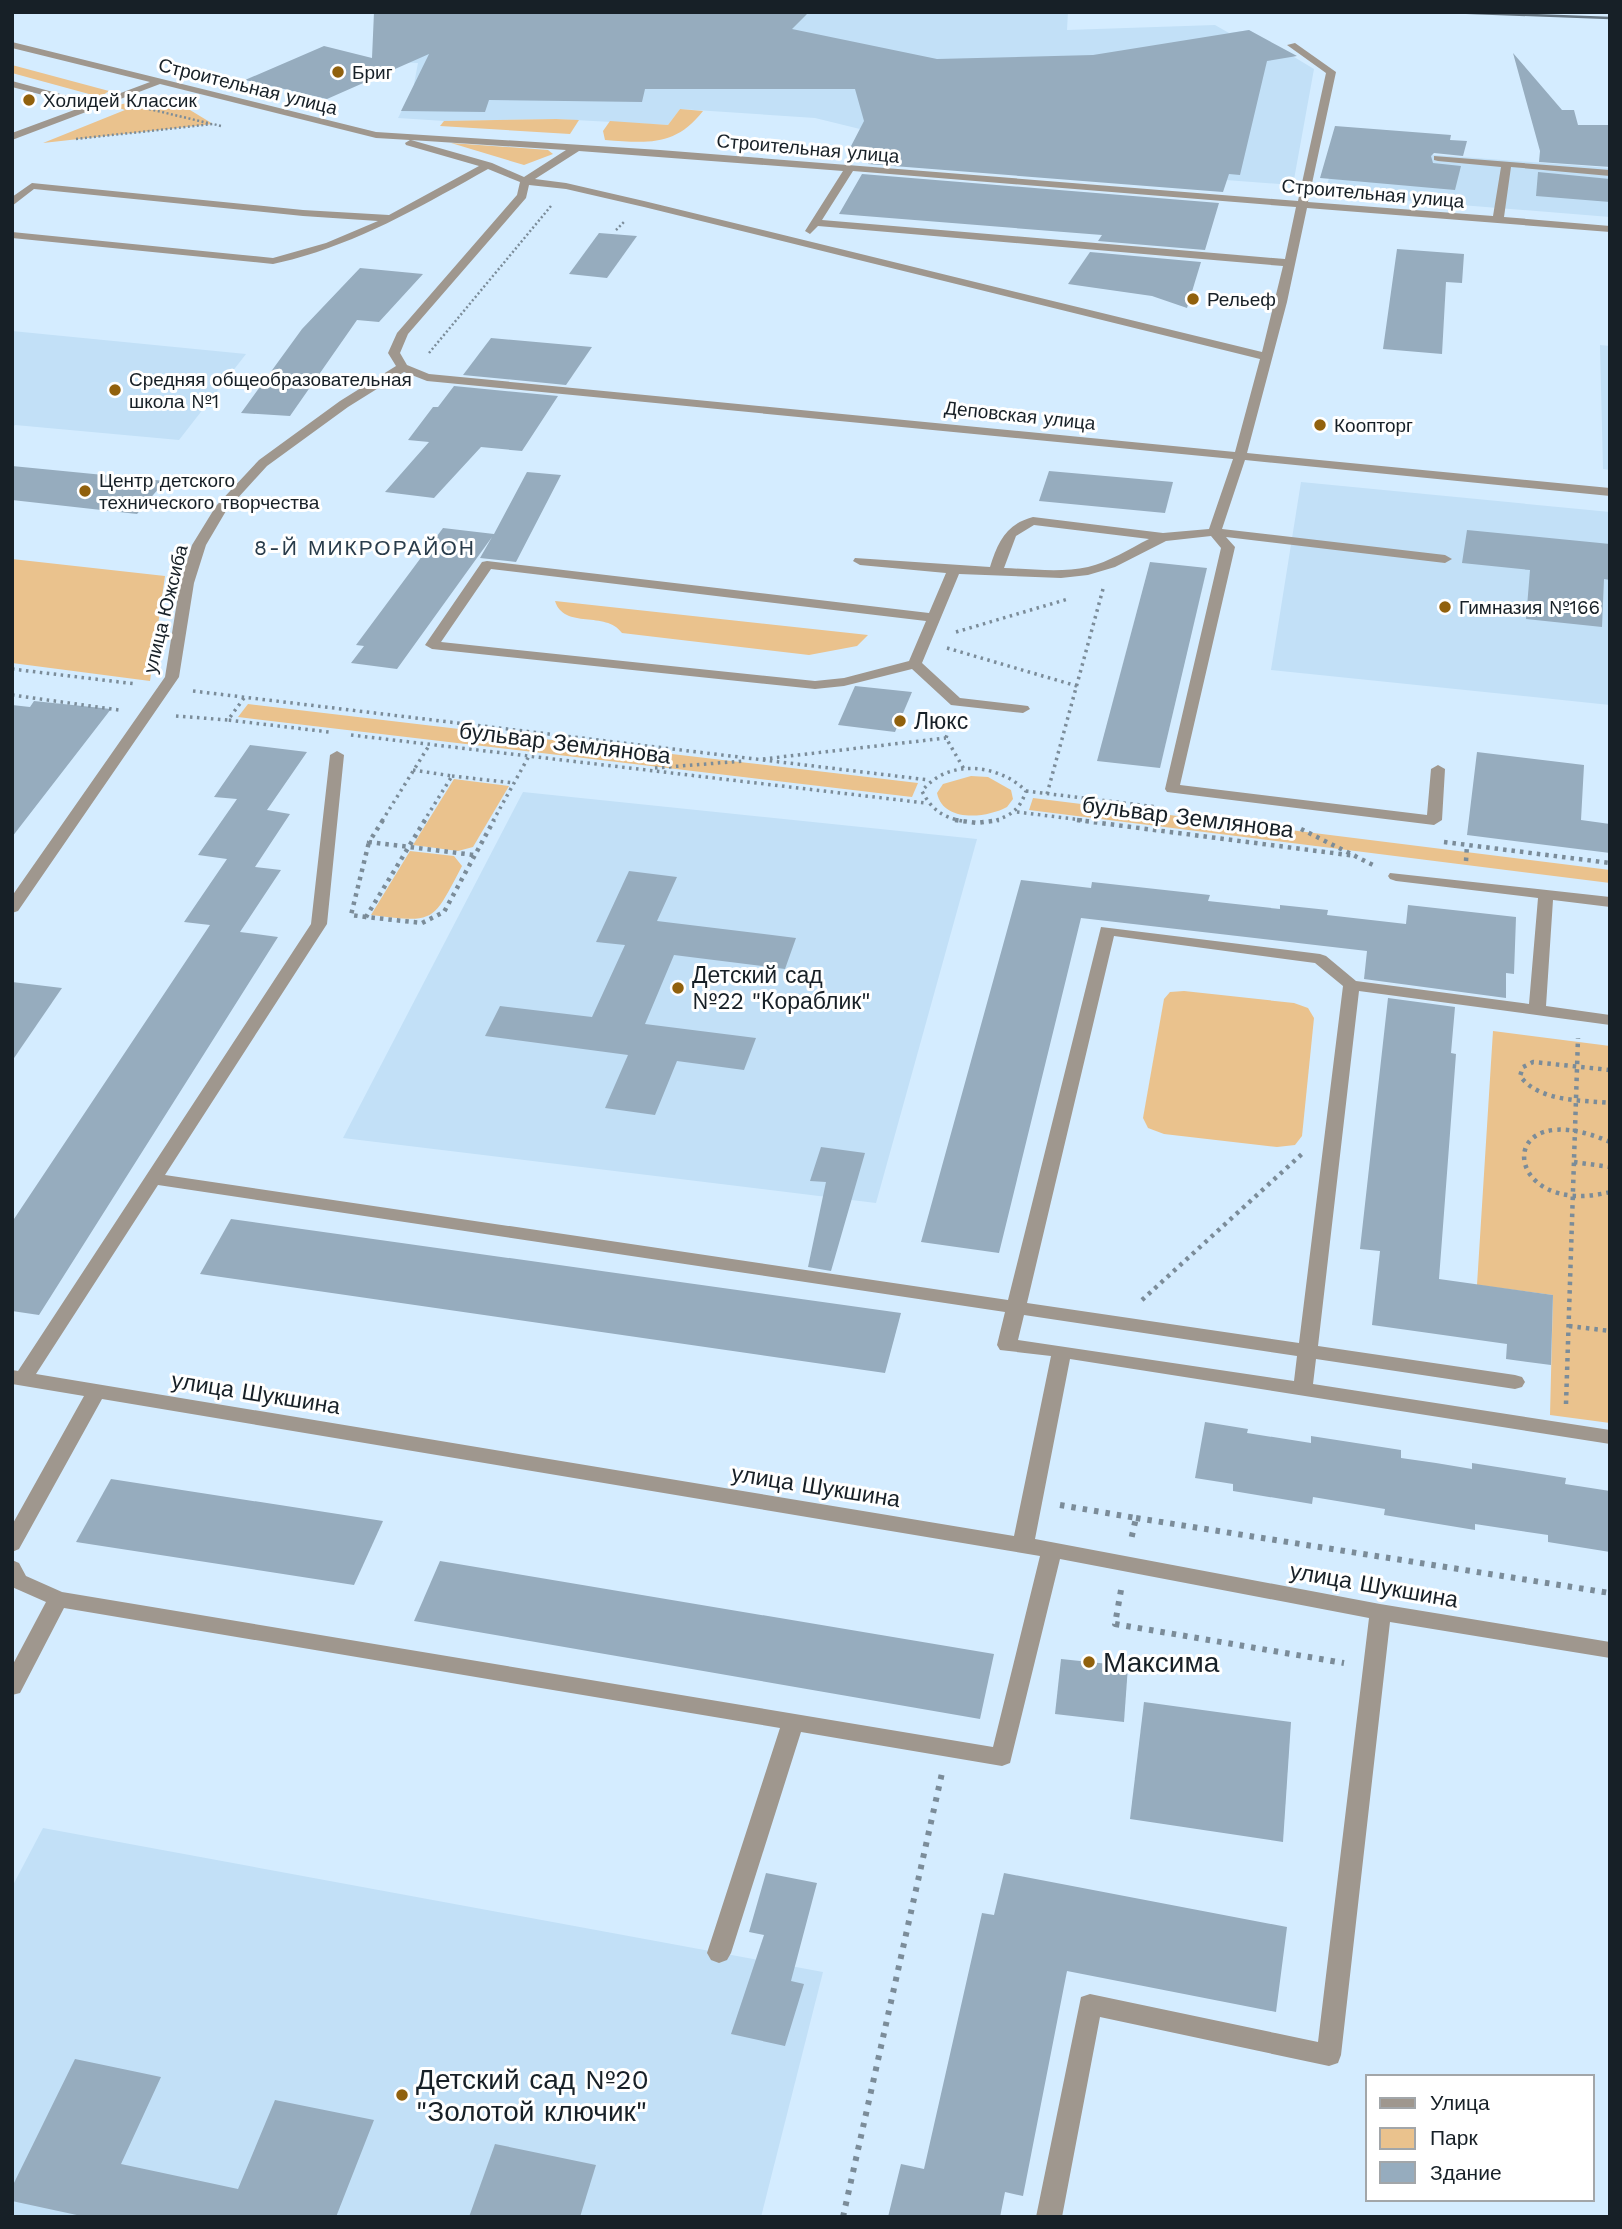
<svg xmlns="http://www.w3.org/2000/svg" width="1622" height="2229" viewBox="0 0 1622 2229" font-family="'Work Sans',sans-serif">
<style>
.built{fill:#c2e0f7}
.green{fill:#eac28d}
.building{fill:#96acbe}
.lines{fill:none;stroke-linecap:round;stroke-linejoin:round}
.path-far3{stroke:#7b8c99;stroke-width:2.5;stroke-dasharray:2 2.5;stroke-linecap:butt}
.path-far2{stroke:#7b8c99;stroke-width:3.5;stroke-dasharray:2.5 4.5;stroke-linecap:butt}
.path-far1{stroke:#7b8c99;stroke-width:4.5;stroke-dasharray:3.5 5;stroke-linecap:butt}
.path{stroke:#7b8c99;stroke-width:6;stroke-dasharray:4.5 7;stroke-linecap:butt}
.minor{fill:#9f978e;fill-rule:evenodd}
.rail{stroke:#64737f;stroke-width:2.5}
.poi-dot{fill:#91610d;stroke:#fff;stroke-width:2.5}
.labels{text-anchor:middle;stroke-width:6;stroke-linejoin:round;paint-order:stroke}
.far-poi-label{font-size:19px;fill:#172027;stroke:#fff;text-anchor:start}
.far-street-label{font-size:19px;fill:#172027;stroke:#fff}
.far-neighbourhood-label{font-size:21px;letter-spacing:2px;fill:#293c4b;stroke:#fff}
.poi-label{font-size:23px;fill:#172027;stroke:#fff;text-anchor:start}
.street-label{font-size:23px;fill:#172027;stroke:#fff}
.near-poi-label{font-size:28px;fill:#172027;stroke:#fff;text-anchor:start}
</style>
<rect width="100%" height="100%" fill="#d4ecff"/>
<g class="built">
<polygon points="417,12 1068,12 1067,30 1215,25 1229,33 1249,30 1314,69 1293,185 905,156 914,132 860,129 815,118 680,109 668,125 556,119 444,121 398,118 407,100 453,100 458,84 414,84 418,63 398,62"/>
<polygon points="1337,153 1422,154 1610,168 1610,217 1324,194"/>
<polygon points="12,331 246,354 179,440 15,425 12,428"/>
<polygon points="1600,345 1610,346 1610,470 1603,469"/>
<polygon points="1301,482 1610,512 1610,705 1271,670"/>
<polygon points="523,792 977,839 876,1203 343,1138"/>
<polygon points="43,1828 823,1972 761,2217 12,2217 12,1887"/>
</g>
<g class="green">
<polygon points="12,65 109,91 100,97 12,73"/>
<polygon points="144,99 190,110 213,124 43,143 125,110 114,106"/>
<path d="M680,109L703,111C675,147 647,143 605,140L603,131L610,121L668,125Z"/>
<polygon points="556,119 579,120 570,134 440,126 444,121"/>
<polygon points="451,143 548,150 553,154 524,165"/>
<polygon points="12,559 165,576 150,681 12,663"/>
<path d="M555,601L868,635L857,646L809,655L622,633C606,610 564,630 555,601Z"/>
<polygon points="248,704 918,783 912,797 238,717"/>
<path d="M971,776L988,777L1011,790L1013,799L1007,807C987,818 943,823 937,793L943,784Z"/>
<polygon points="454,779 509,786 473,847 458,851 413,845"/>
<polygon points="1033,798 1610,870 1610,883 1029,810"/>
<path d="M410,851L454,856L462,866C432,923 436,923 371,915Z"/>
<polygon points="1184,991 1294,1003 1308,1008 1314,1018 1302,1136 1295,1145 1277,1147 1164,1134 1148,1128 1143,1118 1164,999 1170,992"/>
<polygon points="1493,1031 1610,1046 1610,1423 1550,1415 1553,1295 1477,1285"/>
</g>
<g class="building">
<polygon points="374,12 807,14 792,29 937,59 1093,55 1249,30 1297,56 1267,61 1240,175 1229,174 1223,192 868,164 875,152 849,150 864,121 855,89 645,89 642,102 489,100 485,112 401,111 429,54 327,99 245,80 324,46 372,58"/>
<polygon points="1513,53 1562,110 1574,110 1578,125 1610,125 1610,167 1539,162 1540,151"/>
<polygon points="1335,126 1451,135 1450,140 1467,141 1463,156 1434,153 1431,156 1433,163 1461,166 1455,190 1320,178"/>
<polygon points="1538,172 1610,179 1610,202 1536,196"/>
<polygon points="862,174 1219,203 1205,250 1098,241 1102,235 839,214"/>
<polygon points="599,233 637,236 607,278 569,274"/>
<polygon points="1397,249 1464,254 1462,283 1446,282 1442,354 1383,349"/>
<polygon points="1090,252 1201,262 1187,308 1152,296 1068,284"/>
<polygon points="360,268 423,274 379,322 357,320 290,416 241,413 302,329"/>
<polygon points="491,338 592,347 566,385 463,375"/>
<polygon points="454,386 558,396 522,451 481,447 434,498 385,492 429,442 408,440 433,407 438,407"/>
<polygon points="12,466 165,481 137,514 12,500"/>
<polygon points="1049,471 1173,482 1165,513 1039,501"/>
<polygon points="527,472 561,475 516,562 480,558 492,537 397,669 351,663 364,646 356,645 443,528 494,534"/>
<polygon points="1467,530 1610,544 1610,580 1604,579 1602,627 1526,619 1530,570 1462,563"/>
<polygon points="1150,562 1207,568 1160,768 1097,761"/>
<polygon points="855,686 912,692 895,732 838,725"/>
<polygon points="34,701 111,709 12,837 12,705 30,707"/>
<polygon points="250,745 307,752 267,810 290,814 255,867 281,870 240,932 278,937 39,1315 12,1311 12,1222 210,925 184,922 227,859 198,855 237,799 214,797"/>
<polygon points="1477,752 1584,765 1581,820 1610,824 1610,853 1467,835"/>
<polygon points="629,871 677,877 657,921 796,938 785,969 674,955 645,1024 756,1038 744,1070 677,1061 655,1115 605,1108 628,1055 485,1036 500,1006 592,1017 625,945 596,942"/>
<polygon points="1021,880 1091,888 1092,882 1210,895 1208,901 1280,909 1280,905 1328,910 1327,915 1406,924 1408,905 1516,917 1514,974 1506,973 1506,998 1364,979 1367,951 1081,918 999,1253 921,1242"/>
<polygon points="12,982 62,988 12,1061"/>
<polygon points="1388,998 1455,1007 1451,1053 1456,1054 1439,1279 1553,1295 1551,1365 1506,1359 1507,1344 1372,1325 1380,1251 1360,1249"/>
<polygon points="821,1147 865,1153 831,1271 808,1267 826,1182 810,1181"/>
<polygon points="231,1219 901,1313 885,1373 200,1274"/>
<polygon points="1205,1422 1248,1429 1247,1433 1311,1443 1311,1436 1401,1450 1401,1458 1436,1463 1472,1469 1472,1463 1566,1478 1565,1484 1610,1491 1610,1552 1548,1542 1548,1535 1475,1524 1475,1530 1384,1515 1385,1509 1313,1497 1312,1504 1233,1491 1233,1484 1195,1478"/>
<polygon points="111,1479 383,1521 354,1585 76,1542"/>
<polygon points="440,1561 994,1654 980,1719 414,1621"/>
<polygon points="1061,1659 1128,1666 1124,1722 1055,1714"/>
<polygon points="1144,1702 1291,1722 1283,1842 1130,1819"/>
<polygon points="766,1873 817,1883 791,1981 804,1984 785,2046 731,2034 764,1935 749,1932"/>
<polygon points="1004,1873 1287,1927 1276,2012 1067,1971 1023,2196 1005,2192 1000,2217 888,2217 901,2164 924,2169 982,1913 994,1915"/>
<polygon points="75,2059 161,2077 121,2164 238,2189 275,2100 374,2120 336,2217 86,2217 12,2201 12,2187"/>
<polygon points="495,2144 596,2165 580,2217 469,2217"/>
</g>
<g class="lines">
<g class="path-far3">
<polyline points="149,109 208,123"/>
<polyline points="76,139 213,124 221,126"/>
<polyline points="616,230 625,221"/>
<polyline points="429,353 551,206"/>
</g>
<g class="path-far2">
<polyline points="956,632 1068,599"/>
<polyline points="947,648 1077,686"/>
<polyline points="12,669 136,684"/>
<polyline points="193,691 929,780"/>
<polyline points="12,695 119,710"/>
<polyline points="244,698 228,720 329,732"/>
<polyline points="176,716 228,720"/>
<polyline points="951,722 946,738 964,769"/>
<polyline points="351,735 925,803"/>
<polyline points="763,759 946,738"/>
<polyline points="655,768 744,761"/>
<polyline points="413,770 452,776 424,821"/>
<polyline points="452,776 514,783"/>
<polyline points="1026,791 1157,807"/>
<polyline points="1047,794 1103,589"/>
<polyline points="1017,812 1090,821"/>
<polyline points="382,821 430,744"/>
<polyline points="493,821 529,756"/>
<path d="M962,821C942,817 931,809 922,791C948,758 999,764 1026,791C1020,809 1012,815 994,821"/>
</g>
<g class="path-far1">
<polyline points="383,820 369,842 474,855"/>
<polyline points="425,820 366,917 422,923 444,912 494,820"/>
<polyline points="955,820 977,823 999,820"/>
<polyline points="1077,820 1356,856"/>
<polyline points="1301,829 1375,866"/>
<polyline points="1444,842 1610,863"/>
<polyline points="1466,861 1467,845"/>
<polyline points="366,917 351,915 369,842"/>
<path d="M1610,1070L1533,1062L1523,1067L1520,1076C1539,1102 1581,1100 1610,1103"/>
<path d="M1610,1142C1491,1090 1500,1220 1610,1192"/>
<polyline points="1574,1162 1610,1167"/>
<polyline points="1142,1300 1303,1153"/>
<polyline points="1569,1326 1610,1331"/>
<polyline points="1566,1404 1578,1038"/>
</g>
<g class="path">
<polyline points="1060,1505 1136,1518 1131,1540"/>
<polyline points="1136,1518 1610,1593"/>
<polyline points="1121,1590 1115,1624 1344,1663"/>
<polyline points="843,2217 942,1773"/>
</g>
<g class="minor">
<path d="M12,42L376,132L660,150L1298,201L1326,73L1287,45L1295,43L1336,72L1308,202L1493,216L1501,167L1438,161L1434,160V156L1610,170V176L1511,167L1504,217L1610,226V232L1307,208L1287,302L1247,453L1610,488V496L1245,460L1222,529L1445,555L1452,559L1445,563L1226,537L1235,547L1180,785L1427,815L1431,769L1438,765L1445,769L1442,820L1434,825L1167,792L1165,789L1221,548L1211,536L1166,541L1115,567L1088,575L1061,578L959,574L922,663L960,698L1028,706L1030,709L1023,713L951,705L912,669L844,686L815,689L432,649L425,645L482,562L487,561L929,613L946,573L860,565L853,561L855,558L990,567C998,542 1006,524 1033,517L1163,533L1209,529L1233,459L427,381L404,372L348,407L267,466L226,511L206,545L194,583L179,677L18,911L12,913V896L165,677L180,583L192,545L216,506L259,460L340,401L396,366L388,353L397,333L517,195L520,182L488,169C418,208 352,247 273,264L12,238V232L273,258L326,243L378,221L303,216L34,189L12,206V197L32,183L303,210L389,215L479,166L406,145L405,143L410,140L376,138L160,84L12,140V133L85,106L12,87V81L94,103L150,82L12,48ZM411,140L566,150L524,177L492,163ZM579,151L843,171L805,231L810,234L818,226L1283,266L1262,352L644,201L566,183L535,179ZM853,171L1296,207L1285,259L822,220ZM529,185L566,189L644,207L1260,359L1235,452L429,374L407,365L400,353L408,334L526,198ZM1034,525L1149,539C1129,549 1109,562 1088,567C1061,573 1031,569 1004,568L1016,536ZM491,569L926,621L909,661L844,678L815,681L441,642Z"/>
<path d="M337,751L344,755L327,924L165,1175L1008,1300L1101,927L1320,954L1326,956L1356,981L1529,1004L1538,898L1396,881L1390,879L1388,876L1390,873L1610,897V907L1553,900L1546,1006L1610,1015V1025L1359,991L1318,1346L1515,1375L1522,1377L1525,1382L1522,1387L1515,1389L1316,1359L1313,1384L1610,1430V1444L1070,1359L1035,1539L1380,1604L1610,1642V1658L1390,1622L1341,2055L1338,2063L1329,2066L1100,2017L1062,2217H1036L1081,1997L1090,1994L1318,2042L1369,1618L1060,1559L1010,1763L1002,1766L801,1732L731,1953L727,1960L719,1963L711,1960L707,1953L780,1728L64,1608L20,1693L12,1695V1666L46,1602L12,1587V1560L19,1563L26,1576L62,1592L993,1747L1040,1556L102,1399L19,1549L12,1552V1525L84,1396L12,1384V1370L18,1371L311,924L330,755ZM1114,936L1315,963L1343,986L1299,1343L1027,1303ZM158,1185L1005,1312L997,1345L1000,1350L1051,1356L1014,1536L36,1374ZM1024,1315L1297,1356L1294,1381L1018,1340Z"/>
</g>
<polyline class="rail" points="1446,12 1610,18"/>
</g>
<g class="poi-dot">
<circle cx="338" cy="72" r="7"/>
<circle cx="29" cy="100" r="7"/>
<circle cx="1193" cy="299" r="7"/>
<circle cx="115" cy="390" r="7"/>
<circle cx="1320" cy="425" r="7"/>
<circle cx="85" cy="491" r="7"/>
<circle cx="1445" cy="607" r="7"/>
<circle cx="900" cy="721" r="7"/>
<circle cx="678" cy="988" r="7"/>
<circle cx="1089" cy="1662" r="7"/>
<circle cx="402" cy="2095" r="7"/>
</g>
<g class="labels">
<g class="far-poi-label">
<text x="352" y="79">Бриг</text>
<text x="43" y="107">Холидей Классик</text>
<text x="1207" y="306">Рельеф</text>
<text x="129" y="386">Средняя общеобразовательная<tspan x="129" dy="22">школа №1</tspan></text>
<text x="1334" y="432">Коопторг</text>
<text x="99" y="487">Центр детского<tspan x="99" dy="22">технического творчества</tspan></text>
<text x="1459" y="614">Гимназия №166</text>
</g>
<g class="far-street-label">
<text transform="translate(248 86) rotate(14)" y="7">Строительная улица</text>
<text transform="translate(808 148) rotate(5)" y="7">Строительная улица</text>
<text transform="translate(1373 193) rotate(5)" y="7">Строительная улица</text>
<text transform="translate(1020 415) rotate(6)" y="7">Деповская улица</text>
<text transform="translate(165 609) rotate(-76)" y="7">улица Южсиба</text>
</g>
<g class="far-neighbourhood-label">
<text x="365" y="555">8-Й МИКРОРАЙОН</text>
</g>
<g class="poi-label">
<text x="914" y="729">Люкс</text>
<text x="692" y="983">Детский сад<tspan x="692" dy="26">№22 "Кораблик"</tspan></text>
</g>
<g class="street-label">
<text transform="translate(565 743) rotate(7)" y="8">бульвар Землянова</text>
<text transform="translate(1188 817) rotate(7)" y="8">бульвар Землянова</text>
<text transform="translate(256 1393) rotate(9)" y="8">улица Шукшина</text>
<text transform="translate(816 1486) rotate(9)" y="8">улица Шукшина</text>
<text transform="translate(1374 1585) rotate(10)" y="8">улица Шукшина</text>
</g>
<g class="near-poi-label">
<text x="1103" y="1672">Максима</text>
<text x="416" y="2089">Детский сад №20<tspan x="416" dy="32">"Золотой ключик"</tspan></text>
</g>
</g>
<rect width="1622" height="2229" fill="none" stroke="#172027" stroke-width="28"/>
<rect x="1366" y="2075" width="228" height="126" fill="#ffffff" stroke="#a2a6a9" stroke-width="2"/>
<rect x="1380" y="2098" width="35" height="10" fill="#9f978e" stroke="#a2a6a9" stroke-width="2"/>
<text x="1430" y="2110" font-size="21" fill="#172027">Улица</text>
<rect x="1380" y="2128" width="35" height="21" fill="#eac28d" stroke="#a2a6a9" stroke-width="2"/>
<text x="1430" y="2145" font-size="21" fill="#172027">Парк</text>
<rect x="1380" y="2162" width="35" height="21" fill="#96acbe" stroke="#a2a6a9" stroke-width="2"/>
<text x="1430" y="2180" font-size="21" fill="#172027">Здание</text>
</svg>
